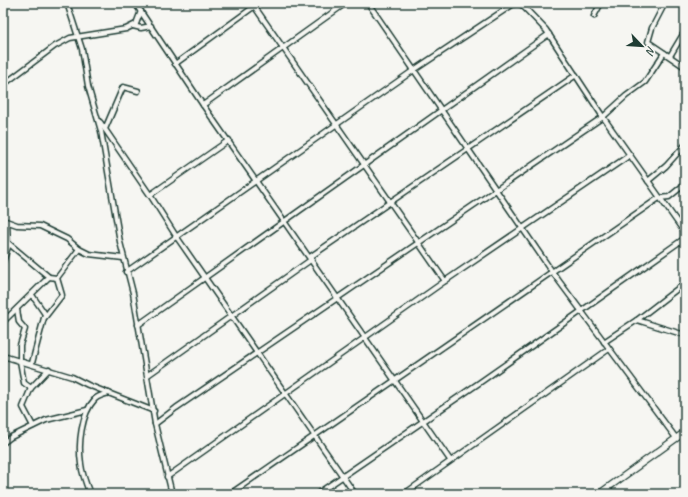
<svg xmlns="http://www.w3.org/2000/svg" width="688" height="497" viewBox="0 0 688 497" font-family="Caveat,sans-serif">
<style>
.lines{fill:none;stroke-linecap:round;stroke-linejoin:round}
.minor-casing{stroke:#1f3d34;stroke-width:7}
.major-casing{stroke:#1f3d34;stroke-width:8}
.minor{stroke:#f6f6f2;stroke-width:4}
.major{stroke:#f6f6f2;stroke-width:5.5}
</style>
<rect width="100%" height="100%" fill="#f6f6f2"/>
<filter id="ink" filterUnits="userSpaceOnUse"><feTurbulence type="fractalNoise" baseFrequency=".025" numOctaves="2"/><feDisplacementMap in="SourceGraphic" scale="8" xChannelSelector="R" yChannelSelector="G"/><feConvolveMatrix kernelMatrix="1 2 1 2 8 2 1 2 1" color-interpolation-filters="sRGB"/></filter>
<g filter="url(#ink)">
<g class="lines">
<g class="minor-casing">
<g id="minor">
<polyline points="67,3 82,49 88,86 101,131 120,242 133,293 155,424 172,494"/>
<polyline points="135,3 203,105 450,460"/>
<polyline points="252,3 445,281"/>
<polyline points="368,3 553,273 676,438"/>
<polyline points="518,3 522,5 546,30 603,117 685,233"/>
<polyline points="665,3 652,28 648,42 685,67"/>
<polyline points="594,16 601,3"/>
<polyline points="133,26 141,28 151,26"/>
<polyline points="670,56 685,31"/>
<polyline points="175,64 259,3"/>
<polyline points="3,85 55,46 70,38 126,29 136,24 141,11"/>
<polyline points="203,105 346,3"/>
<polyline points="100,122 150,195 176,236 355,494"/>
<polyline points="105,129 123,87 138,91"/>
<polyline points="648,181 666,166 685,145"/>
<polyline points="150,195 229,140"/>
<polyline points="3,220 17,225 40,226 67,239 79,249 89,254 123,258"/>
<polyline points="7,242 49,277 57,278"/>
<polyline points="310,257 576,75"/>
<polyline points="3,262 8,247 7,222"/>
<polyline points="126,272 414,70 515,3"/>
<polyline points="57,278 79,249"/>
<polyline points="17,309 19,322 25,329 20,345 20,361 24,383 31,388"/>
<polyline points="45,317 62,295 57,278"/>
<polyline points="637,320 685,335"/>
<polyline points="3,322 49,277"/>
<polyline points="138,325 549,34"/>
<polyline points="604,342 637,320 685,283"/>
<polyline points="3,356 72,377 88,385 154,411"/>
<polyline points="32,363 45,314 32,295"/>
<polyline points="148,375 312,259"/>
<polyline points="155,424 176,408 603,117 626,96 645,82 664,53"/>
<polyline points="33,426 23,407 31,388 49,369"/>
<polyline points="3,443 11,437 46,420 87,410"/>
<polyline points="167,477 445,281 630,155"/>
<path d="M90,494C86,484 82,474 81,464C78,444 81,414 95,399C98,396 105,394 109,393"/>
<polyline points="230,494 659,198 669,197 685,184"/>
<polyline points="317,494 479,383 685,238"/>
<polyline points="404,494 609,349"/>
</g>
</g>
<g class="major-casing">
<polyline id="major" points="599,494 685,432"/>
</g>
<use href="#minor" class="minor"/>
<use href="#major" class="major"/>
</g>
</g>
<rect width="688" height="497" fill="none" stroke="#f6f6f2" stroke-width="16"/>
<rect x="8" y="8" width="672" height="481" fill="none" stroke="#1f3d34" stroke-width="1.5" filter="url(#ink)"/>
<g transform="translate(642 46) rotate(115)" stroke="#f6f6f2" stroke-width="3" paint-order="stroke">
<path d="M0-3L7 15L0 10L-7 15Z" fill="#1f3d34"/>
<text y="-6" font-size="11" font-weight="bold" text-anchor="middle" fill="#1f3d34">N</text>
</g>
</svg>
